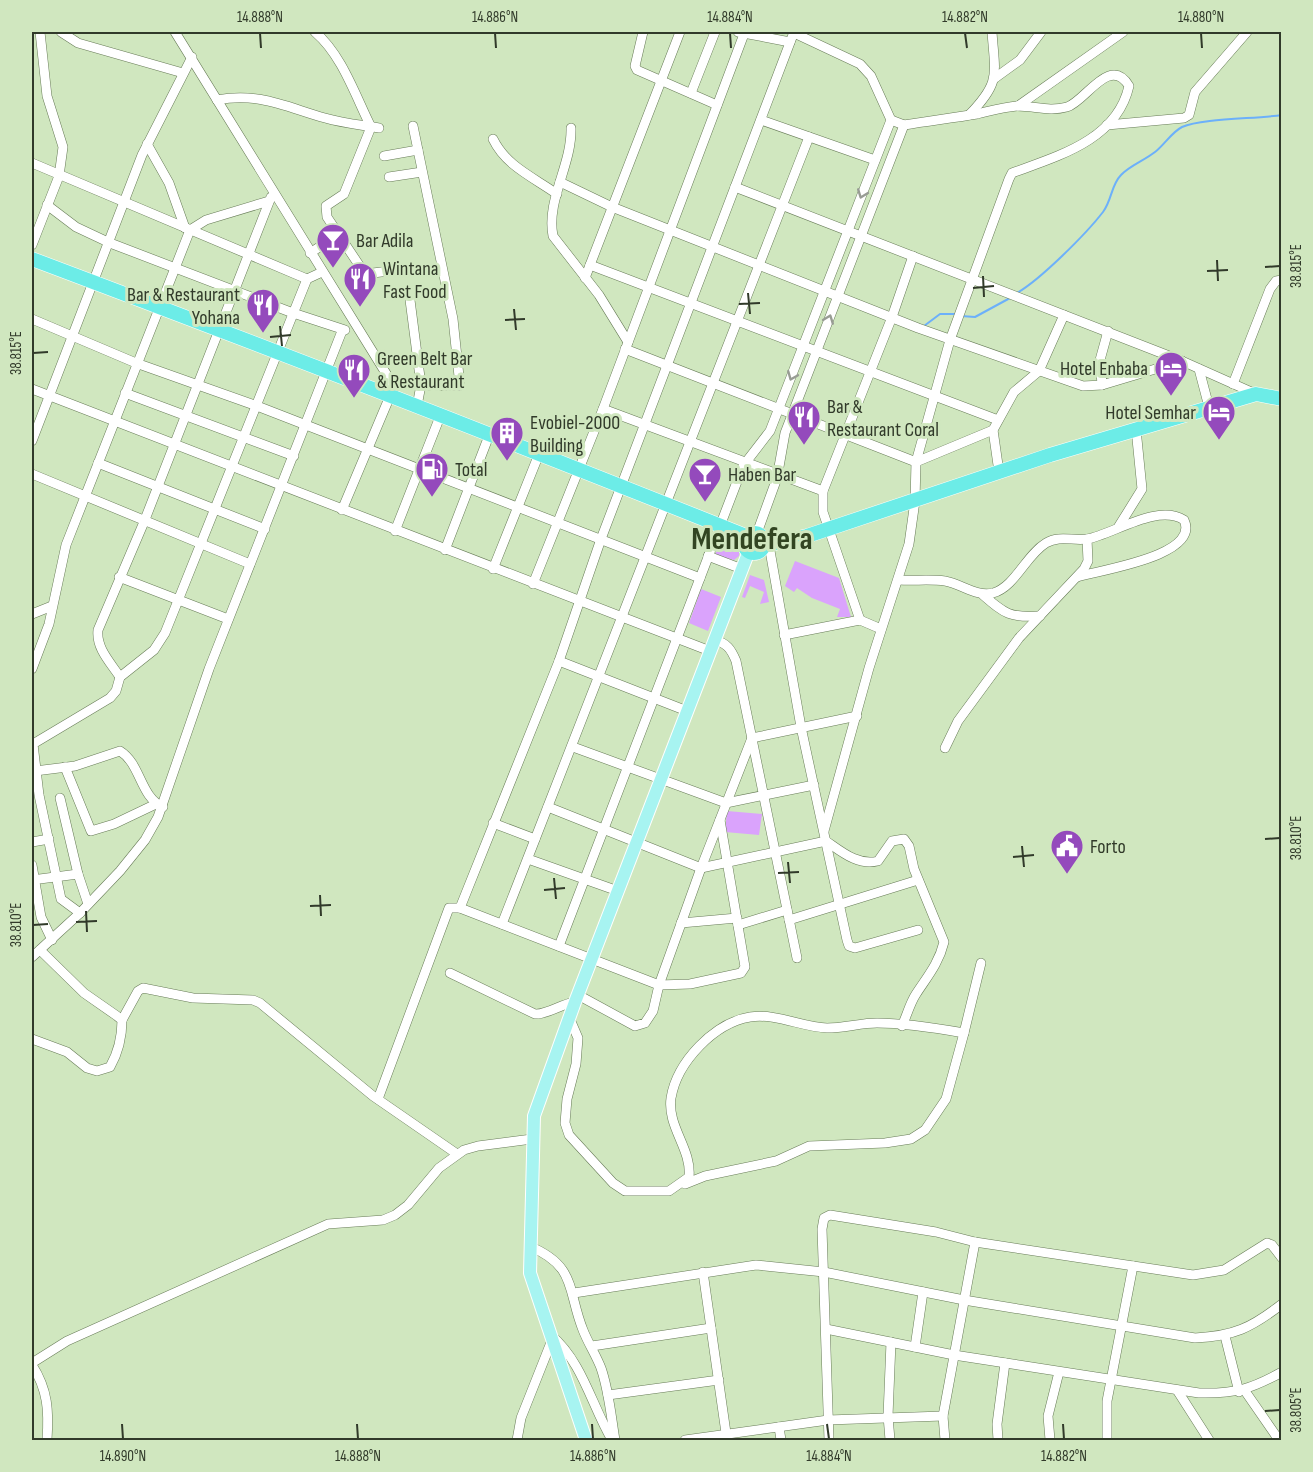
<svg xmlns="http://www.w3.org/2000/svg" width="1313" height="1472" viewBox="0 0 1313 1472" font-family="'Sofia Sans Condensed',sans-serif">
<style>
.green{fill:#daa3fc}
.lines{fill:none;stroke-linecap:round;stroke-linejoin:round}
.stream{stroke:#6cb0fa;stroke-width:2}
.minor-casing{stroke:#687c58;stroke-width:10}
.major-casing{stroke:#fff;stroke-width:14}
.highway-casing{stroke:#fff;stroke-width:15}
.minor{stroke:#fff;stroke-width:9}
.major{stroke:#a7f4f1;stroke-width:12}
.highway{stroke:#6cece7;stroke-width:14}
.oneway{stroke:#989c94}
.ticks{fill:none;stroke:#313a2a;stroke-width:2}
.labels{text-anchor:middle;stroke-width:6;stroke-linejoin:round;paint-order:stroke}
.poi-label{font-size:20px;fill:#313a2a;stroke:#d0e7bf;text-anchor:start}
.town-label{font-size:32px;font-weight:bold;fill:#324522;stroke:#d0e7bf}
.neatline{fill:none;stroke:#313a2a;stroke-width:2}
.ticks-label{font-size:15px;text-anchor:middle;fill:#313a2a}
</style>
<rect width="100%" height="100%" fill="#d0e7bf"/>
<g class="green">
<polygon points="722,536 739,546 739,556 734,560 715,555"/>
<polygon points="795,561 839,578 851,617 837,617 840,609 812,598 797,588 794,592 785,586"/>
<polygon points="750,575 764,580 769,602 760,604 764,592 750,586 745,598 742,597"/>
<polygon points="701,589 721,597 708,631 689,623"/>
<polygon points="727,811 762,814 759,835 725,832"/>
</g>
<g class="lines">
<g class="stream">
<path d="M1017,293C1041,279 1086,234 1103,212C1112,200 1111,185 1121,175C1129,166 1145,160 1155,152C1164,145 1172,132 1182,127C1202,118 1256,119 1282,115"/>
<polyline points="961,316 975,317 1010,298"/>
<polyline points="924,326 940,314 956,314"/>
</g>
<g class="minor-casing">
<g id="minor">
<polyline points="61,32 78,43 183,73"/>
<polyline points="175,32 387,375 390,396 342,510"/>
<path d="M315,32C342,55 355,95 371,127L344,194L326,206L327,217L365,274L405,269"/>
<polyline points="643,32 635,66 637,70 717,105"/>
<polyline points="738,32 790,42"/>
<polyline points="995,78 1020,60 1041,32"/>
<polyline points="691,93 715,32"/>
<path d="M217,100C259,92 286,107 325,118C342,123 361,125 379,128"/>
<polyline points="1018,106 1123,32"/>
<path d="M969,115C1001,82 995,75 992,32"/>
<polyline points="761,120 875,160"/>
<polyline points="1107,125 1184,118 1189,115 1195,92 1247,32"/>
<polyline points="413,126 453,319 460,386 421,385"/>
<path d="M571,128C572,165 546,200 553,236L599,295L628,342"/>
<path d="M493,139C506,166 533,177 557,194"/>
<polyline points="147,144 169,183 185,228"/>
<polyline points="384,156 418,150"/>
<polyline points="32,163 307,279"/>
<polyline points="389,177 422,172"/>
<polyline points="560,182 612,207 918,328 1083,386 1102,385"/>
<polyline points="735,187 1182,361 1256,394"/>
<polyline points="47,205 76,227 110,243 293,313 345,330"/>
<polyline points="32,245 59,176 63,147 47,96 40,32"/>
<polyline points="310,253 338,235"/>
<polyline points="590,265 998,420"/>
<polyline points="585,278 680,32"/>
<polyline points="410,300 421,385 417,406"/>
<polyline points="32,319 136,363 257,406 700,578"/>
<polyline points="1108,331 1100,360 1102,385 1182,361"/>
<polyline points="625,349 916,462 993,430"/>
<polyline points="1199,369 1209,407"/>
<polyline points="1233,384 1270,289 1276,281 1282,280"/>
<polyline points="32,389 710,651"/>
<polyline points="125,393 294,456"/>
<polyline points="603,409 823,491"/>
<polyline points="32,441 142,155 192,57"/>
<polyline points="98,463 265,529"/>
<polyline points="999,472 993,430 1014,392 1039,371 1064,315"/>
<polyline points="32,474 250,564"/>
<polyline points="1119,526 1142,489 1136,429"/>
<polyline points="395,531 441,414"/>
<polyline points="757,533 777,478 785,433 904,125"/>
<polyline points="769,545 801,727 847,940 849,946 855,948 918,930"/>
<polyline points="445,550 490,433"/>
<polyline points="708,556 742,569"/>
<polyline points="493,569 539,454"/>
<polyline points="119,577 228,619"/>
<path d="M899,580C914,581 930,579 945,581C962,584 976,597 993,593C1015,587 1026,555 1046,543C1059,535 1073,541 1087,539C1112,535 1157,503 1184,520C1201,556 1099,570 1077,577"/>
<polyline points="533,584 603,409 744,34"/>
<path d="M983,595C1005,614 1010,618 1040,616"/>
<polyline points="32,614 52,606"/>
<polyline points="860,620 823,512 823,491 892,317 913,256"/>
<polyline points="784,635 860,620 881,629"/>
<path d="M714,640C727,643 731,649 736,661L797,958"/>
<polyline points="559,661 687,711"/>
<polyline points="32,669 49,624 66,545 190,230 206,220 269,201"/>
<path d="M120,677C110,662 96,648 98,630L144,522L271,197"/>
<polyline points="573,747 726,803 814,785"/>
<polyline points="945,748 958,721 1019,638 1084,569 1088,561 1087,539"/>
<polyline points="65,767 91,831 114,824 156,804"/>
<path d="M35,771L75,766L120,751C141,764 140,797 163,807"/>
<polyline points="60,798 78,874 88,904"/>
<path d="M548,807L701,868L826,841C842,852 858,866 878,861L892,841L904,839L909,846L914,869L944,942C939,963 927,977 916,994C910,1003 907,1015 902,1026"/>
<polyline points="493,823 535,839"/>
<path d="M824,831L869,668L909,544L915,501L916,462L950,340L1009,179L1012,173C1058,156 1117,140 1129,86C1110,54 1085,102 1067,107C1049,112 1035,106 1017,106C1004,107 990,111 977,114C953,118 928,121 904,125L891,120"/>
<polyline points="32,842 49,839"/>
<polyline points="528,859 618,891"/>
<polyline points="32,865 41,917 52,940"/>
<polyline points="32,880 78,874"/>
<polyline points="460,908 559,661 601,539 794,32"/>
<polyline points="80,913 61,899 39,795 33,744 110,698 116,691 120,677 154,650 165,633 307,279 322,272"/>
<polyline points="789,920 918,880"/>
<polyline points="681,923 737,918"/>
<polyline points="502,924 809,137"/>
<polyline points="738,925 787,910"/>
<polyline points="559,946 743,466 770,431 891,120 871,76 860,64 794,33"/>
<polyline points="32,957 80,913 120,871 145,840 158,817 209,669 342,331"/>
<path d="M450,973L535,1014C547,1015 561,1004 575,1002"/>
<polyline points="578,995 635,1026 645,1023 653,1011 659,985 701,868 752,738 857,716"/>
<path d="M569,1017L578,1038L576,1064L567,1099L565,1123L569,1135L613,1183L625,1191H669L689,1177C692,1149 667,1127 671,1098C677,1062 714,1023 750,1017C776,1013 802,1027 827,1028C844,1028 861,1023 877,1023C906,1023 936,1028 964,1033L981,963"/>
<polyline points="122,1020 138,991 143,988 193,998 253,1000 260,1003 373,1096 457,1154"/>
<path d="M32,1039L67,1052L87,1068L97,1071L110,1067C118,1053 122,1036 122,1020L117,1016L84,993L40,950"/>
<polyline points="378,1099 449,908 460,908 659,985 690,984 741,973 745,967 720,820"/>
<polyline points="685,1184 705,1176 776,1161 809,1146 885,1143 911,1139 925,1130 946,1099 964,1033"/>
<path d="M529,1246C577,1266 567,1290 583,1330C588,1343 596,1355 601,1368C609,1391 611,1416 615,1440"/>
<polyline points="703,1272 727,1440"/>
<path d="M574,1293L756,1265L824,1272L964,1300L1195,1338C1234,1336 1251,1328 1282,1304"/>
<path d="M826,1329L954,1355L1199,1393C1235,1394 1251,1389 1282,1372"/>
<path d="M551,1335C583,1363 591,1404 612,1440"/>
<polyline points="1225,1336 1239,1392"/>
<polyline points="592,1346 711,1328"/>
<polyline points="915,1347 923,1292"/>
<polyline points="32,1363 67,1341 328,1224 383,1220 395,1215 408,1205 439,1168 464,1150 478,1146 532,1139"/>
<path d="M32,1365C48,1390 49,1411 47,1440"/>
<polyline points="1177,1390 1209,1440"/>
<polyline points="1245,1391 1279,1440"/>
<polyline points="608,1395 719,1380"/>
<polyline points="779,1427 781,1440"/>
<polyline points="517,1440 521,1418 552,1340"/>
<polyline points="685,1440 828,1420 943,1416"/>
<polyline points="829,1440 822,1229 824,1218 830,1215 936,1232 975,1242 1193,1275 1224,1270 1267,1243 1272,1245 1282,1258"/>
<polyline points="890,1440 888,1416 891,1342"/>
<polyline points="945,1440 943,1416 975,1242"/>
<polyline points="998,1440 997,1424 1005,1363"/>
<polyline points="1050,1440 1048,1416 1059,1372"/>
<polyline points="1107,1440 1107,1401 1133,1266"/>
</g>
</g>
<g class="major-casing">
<polyline id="major" points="586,1440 530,1273 534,1116 575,1002 749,551"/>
</g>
<g class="highway-casing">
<g id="highway">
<path d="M32,259C271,349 509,441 746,536"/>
<circle cx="754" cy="543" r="10"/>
<polyline points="763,546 807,536 1050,455 1256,394 1282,399"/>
</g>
</g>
<use href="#minor" class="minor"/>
<use href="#major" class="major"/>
<use href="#highway" class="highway"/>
</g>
<defs><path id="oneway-chevron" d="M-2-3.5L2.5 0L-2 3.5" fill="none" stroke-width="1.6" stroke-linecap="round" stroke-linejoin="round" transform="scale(1.5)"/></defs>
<g class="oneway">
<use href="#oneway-chevron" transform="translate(862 194) rotate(111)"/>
<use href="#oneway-chevron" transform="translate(829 319) rotate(-69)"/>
<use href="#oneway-chevron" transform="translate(792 376) rotate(112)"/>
</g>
<path class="ticks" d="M260,33L261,48M495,33L496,48M730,33L731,48M965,33L967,48M1201,33L1202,48M1217,260L1218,281M1265,267L1280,266M1207,271L1228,270M983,276L984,297M973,288L994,286M748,293L750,314M739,304L760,303M514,309L516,330M505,320L525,319M280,326L282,346M270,337L291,335M33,353L48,352M1265,839L1280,838M1022,846L1024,867M1013,857L1034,855M788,862L790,883M778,873L799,872M554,878L556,899M544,890L565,888M320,895L321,916M310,906L331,905M86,911L87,932M76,922L97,921M33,925L48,924M1265,1411L1280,1410M122,1424L123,1439M357,1424L358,1439M592,1424L593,1439M827,1424L829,1439M1063,1424L1064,1439"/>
<defs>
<g id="bar-pin" transform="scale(1.725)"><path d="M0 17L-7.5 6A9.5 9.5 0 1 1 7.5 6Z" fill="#944abc" stroke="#d0e7bf"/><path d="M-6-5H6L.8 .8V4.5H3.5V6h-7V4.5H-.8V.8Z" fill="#fff"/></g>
<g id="restaurant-pin" transform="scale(1.725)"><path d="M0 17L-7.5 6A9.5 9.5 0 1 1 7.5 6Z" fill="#944abc" stroke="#d0e7bf"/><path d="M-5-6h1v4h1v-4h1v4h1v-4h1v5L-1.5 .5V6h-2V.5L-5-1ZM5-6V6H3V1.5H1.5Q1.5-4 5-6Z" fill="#fff"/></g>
<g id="hotel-pin" transform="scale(1.725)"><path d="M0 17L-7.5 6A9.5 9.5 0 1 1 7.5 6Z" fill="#944abc" stroke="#d0e7bf"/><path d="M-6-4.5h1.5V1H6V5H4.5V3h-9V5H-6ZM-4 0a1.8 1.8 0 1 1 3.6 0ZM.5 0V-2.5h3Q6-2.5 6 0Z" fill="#fff"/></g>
<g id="building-pin" transform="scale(1.725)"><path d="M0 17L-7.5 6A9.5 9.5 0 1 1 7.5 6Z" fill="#944abc" stroke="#d0e7bf"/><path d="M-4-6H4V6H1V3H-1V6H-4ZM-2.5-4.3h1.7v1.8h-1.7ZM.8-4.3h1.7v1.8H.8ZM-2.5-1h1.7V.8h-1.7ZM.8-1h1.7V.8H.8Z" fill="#fff"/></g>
<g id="fuel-pin" transform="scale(1.725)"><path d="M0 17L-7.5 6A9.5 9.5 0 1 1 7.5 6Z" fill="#944abc" stroke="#d0e7bf"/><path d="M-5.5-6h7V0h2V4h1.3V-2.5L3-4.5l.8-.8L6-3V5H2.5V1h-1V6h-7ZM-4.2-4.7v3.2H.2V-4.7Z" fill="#fff"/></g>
<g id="civic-pin" transform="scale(1.725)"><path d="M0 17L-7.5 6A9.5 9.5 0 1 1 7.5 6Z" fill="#944abc" stroke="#d0e7bf"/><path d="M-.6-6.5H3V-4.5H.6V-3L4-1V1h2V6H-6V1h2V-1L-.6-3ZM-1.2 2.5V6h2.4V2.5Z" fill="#fff"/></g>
</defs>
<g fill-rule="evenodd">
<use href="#bar-pin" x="333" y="240"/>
<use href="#restaurant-pin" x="360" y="279"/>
<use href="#restaurant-pin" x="263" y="305"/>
<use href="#hotel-pin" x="1171" y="368"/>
<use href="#restaurant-pin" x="354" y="370"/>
<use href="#hotel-pin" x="1219" y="412"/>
<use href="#restaurant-pin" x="804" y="417"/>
<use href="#building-pin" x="507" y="433"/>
<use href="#fuel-pin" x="432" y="469"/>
<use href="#bar-pin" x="705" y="474"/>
<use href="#civic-pin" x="1067" y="846"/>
</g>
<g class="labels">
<g class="poi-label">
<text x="356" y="247">Bar Adila</text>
<text x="383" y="275">Wintana<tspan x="383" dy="23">Fast Food</tspan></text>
<text x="240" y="301" text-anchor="end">Bar &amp; Restaurant<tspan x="240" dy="23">Yohana</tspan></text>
<text x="377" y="365">Green Belt Bar<tspan x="377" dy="23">&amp; Restaurant</tspan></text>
<text x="1148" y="375" text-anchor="end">Hotel Enbaba</text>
<text x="827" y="413">Bar &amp;<tspan x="827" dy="23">Restaurant Coral</tspan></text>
<text x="1196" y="419" text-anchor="end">Hotel Semhar</text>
<text x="530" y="429">Evobiel-2000<tspan x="530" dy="23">Building</tspan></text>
<text x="455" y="476">Total</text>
<text x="728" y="481">Haben Bar</text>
<text x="1090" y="853">Forto</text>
</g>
<g class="town-label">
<text x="752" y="549">Mendefera</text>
</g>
</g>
<rect width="1313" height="1472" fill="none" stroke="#d0e7bf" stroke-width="66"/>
<rect x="33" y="33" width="1247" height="1406" class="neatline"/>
<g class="ticks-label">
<text x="260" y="22">14.888°N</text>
<text x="495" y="22">14.886°N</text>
<text x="730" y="22">14.884°N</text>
<text x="965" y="22">14.882°N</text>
<text x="1201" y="22">14.880°N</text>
<text transform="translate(1296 266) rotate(-90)" y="5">38.815°E</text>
<text transform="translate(16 353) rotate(-90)" y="5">38.815°E</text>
<text transform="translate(1296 838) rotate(-90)" y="5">38.810°E</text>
<text transform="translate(16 925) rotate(-90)" y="5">38.810°E</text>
<text transform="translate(1296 1410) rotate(-90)" y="5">38.805°E</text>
<text x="123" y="1461">14.890°N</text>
<text x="358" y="1461">14.888°N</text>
<text x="593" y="1461">14.886°N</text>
<text x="829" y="1461">14.884°N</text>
<text x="1064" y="1461">14.882°N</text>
</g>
</svg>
